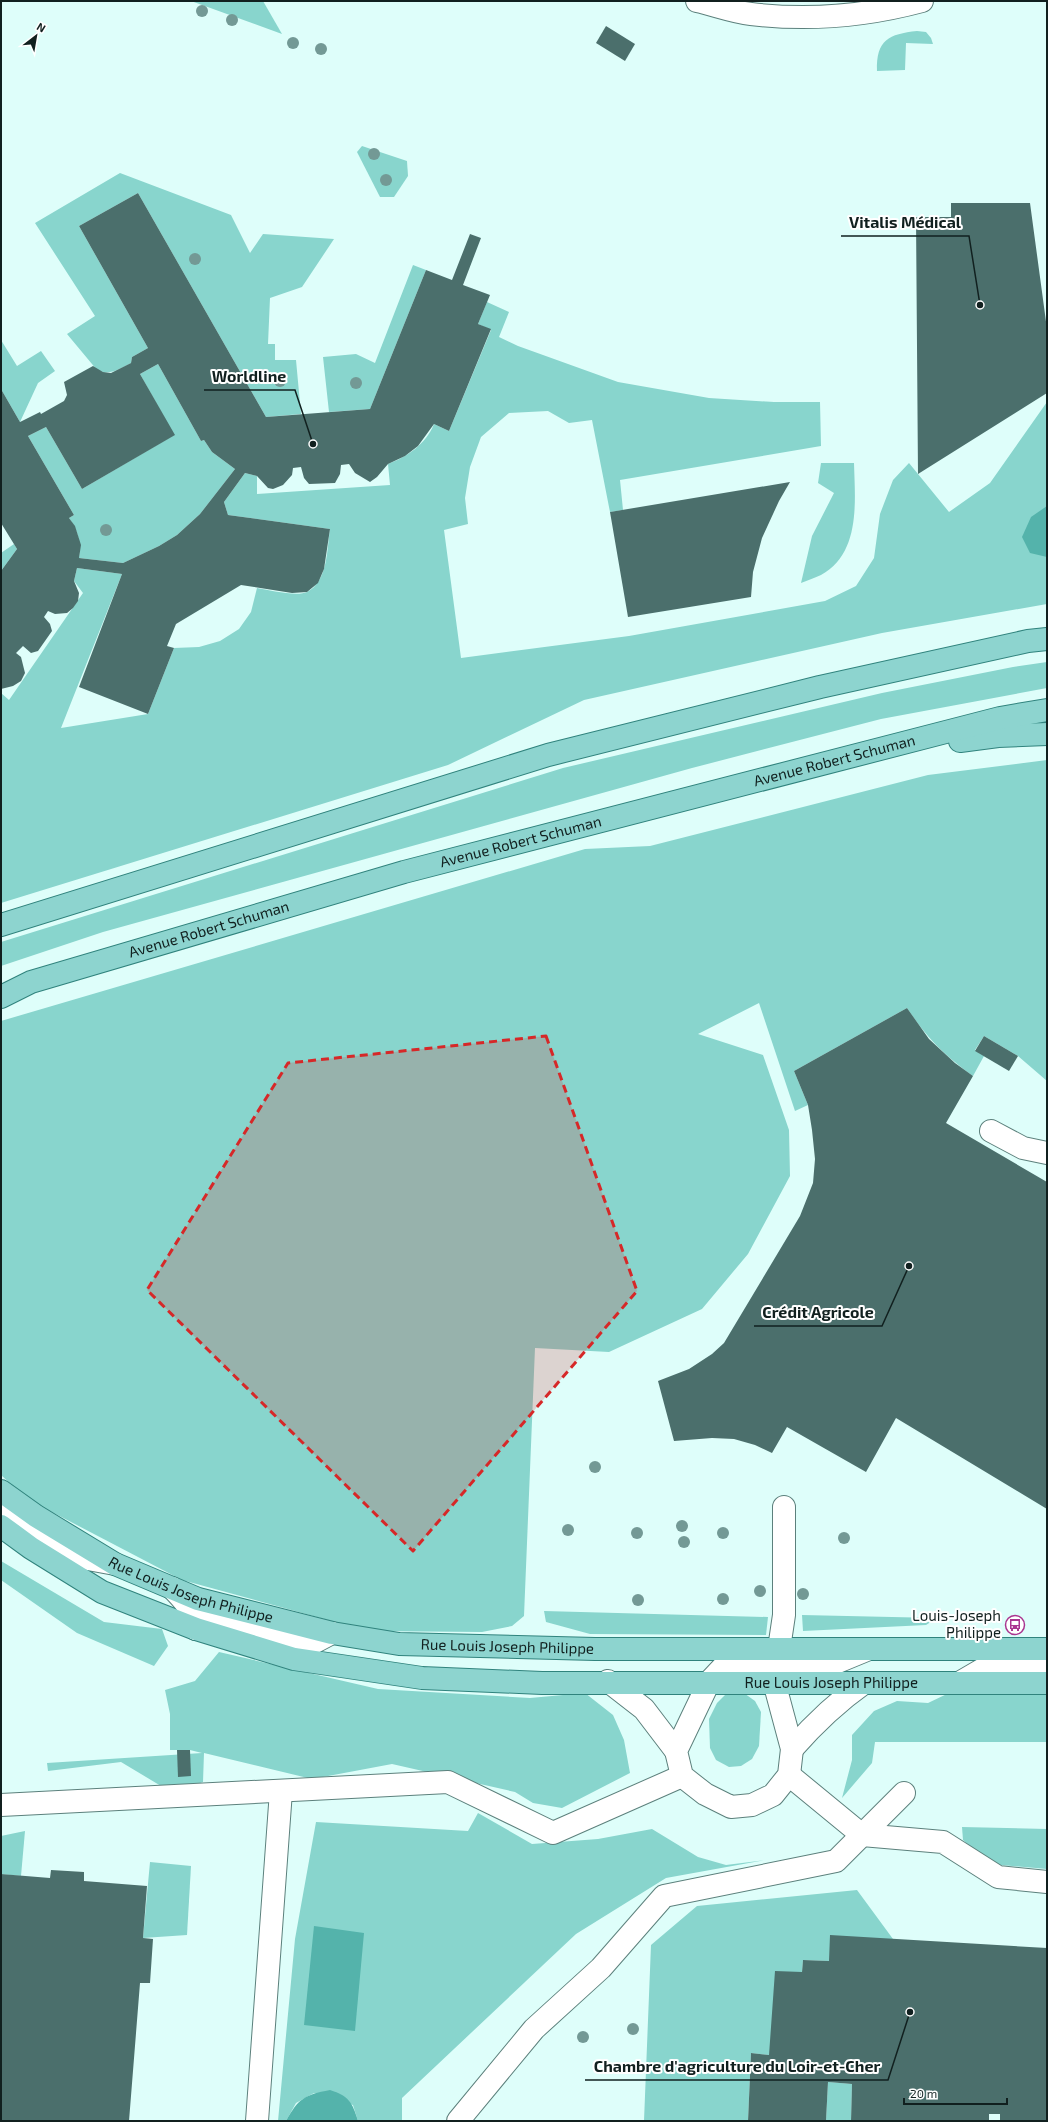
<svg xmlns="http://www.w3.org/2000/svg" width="1048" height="2122" viewBox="0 0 1048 2122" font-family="'Exo 2',sans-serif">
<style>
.green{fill:#88d5cd}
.water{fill:#54b3ab}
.building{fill:#4b6f6c;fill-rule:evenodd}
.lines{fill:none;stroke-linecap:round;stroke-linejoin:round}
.minor-casing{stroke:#5c807c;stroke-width:24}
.major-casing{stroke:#30837d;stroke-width:24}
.minor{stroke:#fff;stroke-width:22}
.major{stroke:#8dd4cf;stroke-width:22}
.tree{fill:#739995}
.marked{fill:#d62828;fill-opacity:0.2;stroke:#d62828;stroke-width:3;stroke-dasharray:8 5;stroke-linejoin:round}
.labels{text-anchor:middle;stroke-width:4;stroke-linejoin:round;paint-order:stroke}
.street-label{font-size:15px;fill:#11201f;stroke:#fff}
.poi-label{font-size:15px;fill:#11201f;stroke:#fff;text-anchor:end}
.leader{fill:none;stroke:#11201f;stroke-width:1.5}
.callout-dot{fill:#11201f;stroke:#fff;stroke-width:1.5}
.callout-label{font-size:16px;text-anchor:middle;font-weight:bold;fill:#11201f;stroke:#fff;stroke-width:4;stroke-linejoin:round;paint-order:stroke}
</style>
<rect width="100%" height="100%" fill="#defefa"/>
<g class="green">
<polygon points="191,1 263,1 282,34"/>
<path d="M917,31L926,32L931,38L933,44L906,43L905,70L877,71C876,40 889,34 917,31Z"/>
<polygon points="362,146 407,161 408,176 394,197 380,197 357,152"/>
<path d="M120,173L231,215L250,253L263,234L334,239L302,287L270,298L268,344H275V360H296L301,414L266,417L138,193L79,226L148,348L132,357L131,363C119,369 110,376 97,370L67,334L95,316L35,223Z"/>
<polygon points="413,265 426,270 370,409 329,412 323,357 356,354 375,363"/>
<path d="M487,302L509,312L499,337L518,346L618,382L709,398L774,402H820L821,446L620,480L623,510L610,512L592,420L569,423L548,411L509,413L481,437L470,467L465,498L468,524L444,530L461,658L629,636L825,601L856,586L874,558L880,514L893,480L909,463L949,512L990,483L1047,402V604L882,633L584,700L448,765L1,903V693L9,700L83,593L74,581L77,568L122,574L61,728L148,714L174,648L199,647L220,641L239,629L251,612L257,588C269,590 297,597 307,592C328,582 327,548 330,529L228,515L224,502L245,473L257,476V494L390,485L388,464C407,457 426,444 434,424L449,431L491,330L478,324Z"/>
<polygon points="1,340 17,366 41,351 55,371 38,383 20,422 1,389"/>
<path d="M158,364L201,441L204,440L212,452L235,469L200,514L177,535L159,546L123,563L79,558C81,543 78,530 69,518L74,515L28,436L46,427L82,489L174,435L140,374Z"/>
<path d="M821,463H854C855,501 861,553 821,575C815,578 808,580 801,583L812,536L834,493L818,483Z"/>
<polygon points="14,544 17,549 1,571 1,553"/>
<polygon points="1047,662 1047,688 881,719 692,768 103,932 1,966 1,942 563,768 882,693 1013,667"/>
<path d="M1047,760V1081L1018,1056L984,1036L975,1050L984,1056L973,1076C944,1055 927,1038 907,1008L794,1071L808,1105L795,1111L759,1003L698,1034L763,1055L789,1130L790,1176L748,1254L702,1309L609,1352L535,1348L524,1616L512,1626L482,1632L368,1631L182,1580L27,1499L1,1475V1021L585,849L650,846L928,775Z"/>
<polygon points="1,1561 104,1622 162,1629 168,1646 154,1666 77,1633 1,1580"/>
<polygon points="544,1611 768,1617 766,1635 590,1634 546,1622"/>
<polygon points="802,1615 937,1618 926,1625 803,1631"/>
<polygon points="219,1652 378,1689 530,1698 585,1693 613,1715 624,1740 630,1773 562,1808 533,1803 515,1792 392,1764 312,1779 204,1753 203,1782 187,1788 166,1789 121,1762 48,1771 47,1763 202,1753 190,1750 170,1750 170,1714 165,1690 195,1681"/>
<polygon points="741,1691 755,1701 761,1712 759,1746 752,1759 741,1766 729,1767 716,1760 710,1748 709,1719 717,1703 727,1693"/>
<polygon points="949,1693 1047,1695 1047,1742 875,1742 872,1763 842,1798 852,1760 852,1735 874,1711 897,1701 928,1703"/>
<polygon points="478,1813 532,1844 598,1839 652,1829 698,1857 726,1865 765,1860 666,1878 576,1934 402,2098 402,2121 358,2121 353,2105 314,2093 296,2103 286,2121 278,2121 295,1939 316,1822 468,1831"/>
<polygon points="962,1827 1047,1829 1047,1869 990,1864 963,1840"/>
<polygon points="25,1831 21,1876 1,1874 1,1836"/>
<polygon points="150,1862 191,1866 187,1935 143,1938"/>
<polygon points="857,1890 893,1939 829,1961 803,1960 802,1972 797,1972 769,2055 751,2053 748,2121 644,2121 651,1945 697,1906"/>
<polygon points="828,2082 852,2084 851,2121 826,2121"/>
</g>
<g class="water">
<polygon points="1047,506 1047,557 1030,553 1022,537 1031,517"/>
<polygon points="314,1926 364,1933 355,2031 304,2025"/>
<path d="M330,2090C349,2096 352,2102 358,2121H286C298,2099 304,2095 330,2090Z"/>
</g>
<g class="building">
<polygon points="606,26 635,44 625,61 596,43"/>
<path d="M138,193L266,417L370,409L426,270L452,280L470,234L481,238L463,285L490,295L478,324L491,329L449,431L434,424L418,446L405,456L388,464L377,477L370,482L355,473L349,464L341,465L340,474L335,483L309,484L304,478L301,467L293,468L292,475L283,485L273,489L268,488L257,476L245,473L224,502L228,515L330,529L324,569L318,583L307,592L292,593L241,585L176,624L167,646L174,648L148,714L79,687L122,574L77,568L74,581L79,593L78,601L73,608L67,613L55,614L48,611L44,617L50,624L52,631L38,651L31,653L23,646L16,653L21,657L25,673L21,681L13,686L1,689V571L17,549L1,523V389L20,422L40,412L41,414L64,401L67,395L64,382L93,366L103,372L111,373L131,363L132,357L148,348L79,226ZM158,364L201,441L204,440L212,452L235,469L200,514L177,535L159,546L123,563L79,558L81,545L75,526L69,518L74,515L28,436L46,427L82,489L175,435L140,374Z"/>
<polygon points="951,203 1030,203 1047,329 1047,393 918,474 916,217 951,217"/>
<polygon points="790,482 779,501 762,538 753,572 751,597 628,617 610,512"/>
<polygon points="907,1008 929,1039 955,1063 973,1076 946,1123 1047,1182 1047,1509 896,1418 866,1472 787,1427 772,1453 755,1445 734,1439 712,1438 674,1441 658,1381 689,1369 712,1354 724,1343 800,1216 813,1183 815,1159 812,1130 808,1105 794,1071"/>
<polygon points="984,1036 1018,1056 1009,1071 975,1051"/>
<polygon points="177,1750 190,1750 191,1776 178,1777"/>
<polygon points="51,1870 84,1872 84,1881 147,1886 143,1938 153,1939 150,1983 140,1983 129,2121 1,2121 1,1874 50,1878"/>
<polygon points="830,1935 1047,1948 1047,2121 1000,2121 1000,2114 989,2114 989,2121 851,2121 852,2084 828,2082 826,2121 748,2121 751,2053 769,2055 775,1971 802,1972 803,1960 829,1961"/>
</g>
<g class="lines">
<g class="minor-casing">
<g id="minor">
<path d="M697,1C715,5 733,12 751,14C809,21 866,16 922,1"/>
<polyline points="991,1131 1023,1148 1047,1153"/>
<polyline points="1,1507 33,1530 77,1557 115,1564"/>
<polyline points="784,1507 784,1615 774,1682 792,1749 789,1775 773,1795 752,1805 731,1807 705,1794 682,1776 676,1751 709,1682 725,1665 835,1663 869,1649"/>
<path d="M172,1588C185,1601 193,1610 196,1629"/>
<polyline points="196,1629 208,1619 226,1621 313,1643 332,1633"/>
<polyline points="608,1681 644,1709 676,1751"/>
<polyline points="959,1683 983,1669 1047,1668"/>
<path d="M792,1749C814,1724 837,1702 864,1683"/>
<polyline points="789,1775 862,1835 943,1842 998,1877 1047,1882"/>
<polyline points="1,1805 448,1782 553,1833 682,1776"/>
<polyline points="257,2121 281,1791"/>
<polyline points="458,2121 534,2029 601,1968 664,1896 836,1861 904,1793"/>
</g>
</g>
<g class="major-casing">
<g id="major">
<polyline points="960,741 998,736 1047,734"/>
<polyline points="1,925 548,755 820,687 1028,641 1047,639"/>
<path id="s1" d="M1,997L31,982L404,872L1000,718L1047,710"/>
<path id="s2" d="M1,1491L36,1516L115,1564L198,1599L332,1633L399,1644L595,1649H1047"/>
<path id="s3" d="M1,1526L31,1548L102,1592L196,1629L294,1659L422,1678L542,1683H1047"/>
</g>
</g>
<use href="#minor" class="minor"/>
<use href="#major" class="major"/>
</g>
<g class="tree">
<circle cx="202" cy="11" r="6"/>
<circle cx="232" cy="20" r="6"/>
<circle cx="293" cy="43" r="6"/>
<circle cx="321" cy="49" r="6"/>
<circle cx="374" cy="154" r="6"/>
<circle cx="386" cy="180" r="6"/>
<circle cx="195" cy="259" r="6"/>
<circle cx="280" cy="381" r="6"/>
<circle cx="356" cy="383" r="6"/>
<circle cx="106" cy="530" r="6"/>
<circle cx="595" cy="1467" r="6"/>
<circle cx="682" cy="1526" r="6"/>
<circle cx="568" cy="1530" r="6"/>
<circle cx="637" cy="1533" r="6"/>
<circle cx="723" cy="1533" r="6"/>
<circle cx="844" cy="1538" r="6"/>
<circle cx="684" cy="1542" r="6"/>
<circle cx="760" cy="1591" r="6"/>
<circle cx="803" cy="1594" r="6"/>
<circle cx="723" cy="1599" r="6"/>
<circle cx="638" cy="1600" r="6"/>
<circle cx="633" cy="2029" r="6"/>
<circle cx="583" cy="2037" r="6"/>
</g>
<path class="marked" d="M546,1036L637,1291L413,1551L147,1290L288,1063Z"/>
<defs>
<g id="bus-ring" transform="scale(1)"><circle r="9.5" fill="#fff" stroke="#aa3690" stroke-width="1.5"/><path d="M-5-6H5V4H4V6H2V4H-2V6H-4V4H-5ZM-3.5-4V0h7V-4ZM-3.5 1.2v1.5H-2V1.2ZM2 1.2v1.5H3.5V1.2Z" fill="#aa3690"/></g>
</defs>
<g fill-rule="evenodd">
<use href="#bus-ring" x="1015" y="1625"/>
</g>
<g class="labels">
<g class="street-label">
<text dy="5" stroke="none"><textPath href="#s1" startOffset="867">Avenue Robert Schuman</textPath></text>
<text dy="5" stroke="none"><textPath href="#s1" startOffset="543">Avenue Robert Schuman</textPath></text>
<text dy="5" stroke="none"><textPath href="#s1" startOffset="219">Avenue Robert Schuman</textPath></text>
<text dy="5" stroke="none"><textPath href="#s2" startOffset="216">Rue Louis Joseph Philippe</textPath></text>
<text dy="5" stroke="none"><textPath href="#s2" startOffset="540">Rue Louis Joseph Philippe</textPath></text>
<text dy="5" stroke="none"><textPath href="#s3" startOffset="863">Rue Louis Joseph Philippe</textPath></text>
</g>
<g class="poi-label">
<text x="1001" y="1621">Louis-Joseph<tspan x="1001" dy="17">Philippe</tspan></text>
</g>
</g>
<path class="leader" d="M980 305L969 236H841M313 444L295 390H204M909 1266L882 1326H754M910 2012L888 2080H585"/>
<g class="callout-dot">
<circle cx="980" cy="305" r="4"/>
<circle cx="313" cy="444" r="4"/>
<circle cx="909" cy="1266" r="4"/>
<circle cx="910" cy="2012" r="4"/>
</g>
<g class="callout-label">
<text x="905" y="228">Vitalis Médical</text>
<text x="249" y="382">Worldline</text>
<text x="818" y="1318">Crédit Agricole</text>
<text x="737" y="2072">Chambre d'agriculture du Loir-et-Cher</text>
</g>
<rect width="1048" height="2122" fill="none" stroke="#11201f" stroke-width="4"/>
<g transform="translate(36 36) rotate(31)" stroke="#ffffff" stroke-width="3" paint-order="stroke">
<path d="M0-3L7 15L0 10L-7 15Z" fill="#11201f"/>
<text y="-6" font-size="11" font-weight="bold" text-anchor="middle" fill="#11201f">N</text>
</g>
<path d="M904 2098v6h103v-6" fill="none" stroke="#11201f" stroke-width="2"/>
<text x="910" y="2098" font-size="12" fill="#11201f" stroke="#ffffff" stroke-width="3" paint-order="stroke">20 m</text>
</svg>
